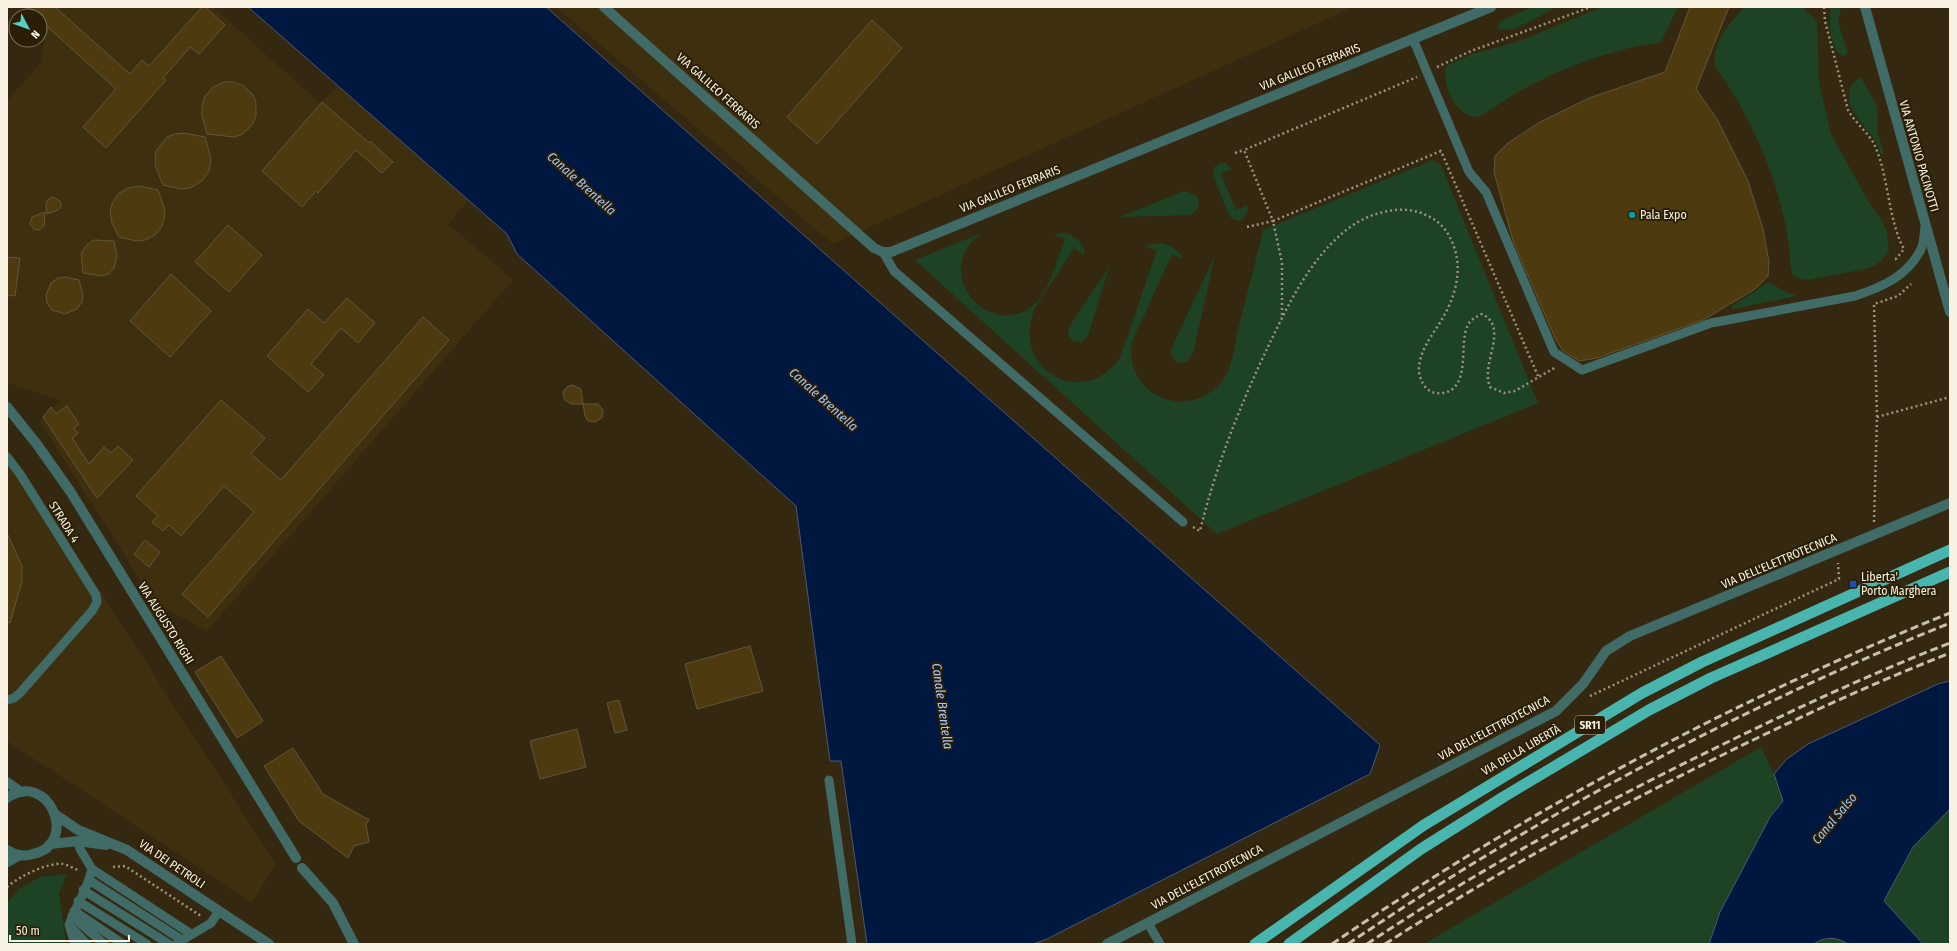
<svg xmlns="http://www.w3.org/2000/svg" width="1957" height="951" viewBox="0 0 1957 951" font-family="'Fira Sans Condensed',sans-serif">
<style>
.built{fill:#3e2f0f}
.green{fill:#1e4224}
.water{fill:#001740;stroke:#4b5971}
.building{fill:#4d3a0e;stroke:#61553b}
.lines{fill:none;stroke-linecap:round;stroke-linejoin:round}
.path{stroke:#9c937f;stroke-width:2.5;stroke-dasharray:2 3;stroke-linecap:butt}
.service{stroke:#406b67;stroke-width:9}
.minor{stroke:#406b67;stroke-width:10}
.trunk{stroke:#48b6ae;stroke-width:11}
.rail{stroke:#c7bfad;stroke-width:3;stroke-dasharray:8 4;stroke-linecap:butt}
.culture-dot{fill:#0f9aa8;stroke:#2a1f06;stroke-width:1.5}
.transit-dot{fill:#1a4fb4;stroke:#2a1f06;stroke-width:1.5}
.labels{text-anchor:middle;stroke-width:4;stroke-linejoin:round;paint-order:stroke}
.shield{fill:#2a1f06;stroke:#bbb3a1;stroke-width:1}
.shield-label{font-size:11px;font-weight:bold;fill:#f9f2e3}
.street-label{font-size:12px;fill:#f9f2e3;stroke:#2a1f06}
.poi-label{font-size:12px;fill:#f9f2e3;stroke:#2a1f06;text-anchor:start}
.water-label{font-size:13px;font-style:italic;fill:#a5c8fc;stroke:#2a1f06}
</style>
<rect width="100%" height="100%" fill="#342910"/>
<g class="built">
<polygon points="26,7 213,7 320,103 338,86 469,200 448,224 513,280 207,631 155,603 40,422 60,400 7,383 7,101 42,61 46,27 40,21 40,16 34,16"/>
<polygon points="556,7 1353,7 833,244"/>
<polygon points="7,447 276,864 252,903 7,741"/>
</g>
<g class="green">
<path d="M1532,7H1557C1544,13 1509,37 1497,28L1501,21Z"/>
<path d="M1602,7H1678L1661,42C1616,49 1574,63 1533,84C1514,93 1497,107 1478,117C1456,118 1442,85 1446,66L1472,54L1520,41Z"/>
<path d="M1745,7H1802L1817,21L1819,82L1831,134L1868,201L1882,221L1887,232L1889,251L1881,261L1870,268L1809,280L1800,279L1793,275C1789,263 1790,251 1788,239C1783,206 1772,173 1759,143C1749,121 1737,99 1724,79C1721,74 1715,69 1715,64C1713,40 1730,23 1745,7Z"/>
<path d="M1831,7H1841L1838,22L1848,53L1844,56C1829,52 1829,20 1831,7Z"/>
<path d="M1861,78L1877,106V131L1883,151L1884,154L1882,155C1879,150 1878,145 1875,140C1866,124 1844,111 1850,89C1852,84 1855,80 1861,78Z"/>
<path d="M1433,160L1441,165L1538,403L1217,534L915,260L984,232C925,269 992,348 1038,301C1050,287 1058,257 1065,239L1054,235C1068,228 1084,241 1085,255L1074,248L1035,308C1009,369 1083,411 1120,358L1157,250L1145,247C1157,238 1178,246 1183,259L1172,255C1162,275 1153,295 1144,316C1139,326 1132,338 1131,349C1130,403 1198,420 1225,377C1233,364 1234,347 1237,333C1246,298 1255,264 1263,230Z"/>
<polygon points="1220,163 1226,163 1232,169 1221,174 1236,210 1247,205 1248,211 1242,220 1236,220 1230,217 1213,176 1213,168"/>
<polygon points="1184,191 1196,195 1199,201 1197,209 1190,215 1120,217"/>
<path d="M1215,256L1193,353L1188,361L1180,363C1173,361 1170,356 1171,349Z"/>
<polygon points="1109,267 1088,336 1082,342 1074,342 1068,335 1069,327"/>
<polygon points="1769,282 1786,292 1797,296 1733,309 1732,306"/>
<polygon points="1761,747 1774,774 1783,801 1770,817 1720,912 1709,944 1424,944"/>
<polygon points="1950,809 1950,944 1923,944 1884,901 1913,847"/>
<polygon points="67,874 59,893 66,944 7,944 7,903 19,889 40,877"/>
<polygon points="1821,939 1840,939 1848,944 1814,944"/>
</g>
<g class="water">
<polygon points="248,7 546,7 1380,745 1370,774 1047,939 1033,944 867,944 841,761 830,761 796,506 517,254 507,234"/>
<path d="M1950,681V809L1913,847L1884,901L1923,944H1848C1837,937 1825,936 1814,944H1709L1720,912L1770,817L1783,801L1774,774L1787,759L1808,744L1938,684Z"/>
</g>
<g class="building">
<polygon points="25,7 55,7 130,74 142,60 149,66 202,7 205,7 225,25 199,54 190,47 163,78 166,80 106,148 83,127 116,89 40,20 40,16 35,16"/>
<polygon points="1690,7 1729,7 1696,89 1717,119 1748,181 1763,229 1769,262 1768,276 1755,289 1703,320 1597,358 1579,361 1562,350 1555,338 1513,241 1494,172 1495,156 1508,143 1540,122 1589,98 1665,72"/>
<polygon points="872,20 902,48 817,144 787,117"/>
<polygon points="224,82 233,82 244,86 253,95 256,103 256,115 253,124 243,134 234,137 207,134 202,116 202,105 205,96 213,87"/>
<polygon points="322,102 369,143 370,141 393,162 382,173 356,150 318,193 316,191 302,207 262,171"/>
<polygon points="184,133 205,137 211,159 209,171 202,181 190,188 181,189 163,185 155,165 156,151 167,137 175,134"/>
<polygon points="139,186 158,190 164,207 165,215 162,226 155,235 145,240 136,241 119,237 112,223 110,212 112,204 118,194 128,188"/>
<polygon points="53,197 61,202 61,206 58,210 47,214 46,203 49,199"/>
<polygon points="45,212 44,226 39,230 34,229 30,224 32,217"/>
<polygon points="228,225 262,255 229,292 195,262"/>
<polygon points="94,240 114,241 117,256 114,268 109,274 102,276 83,273 81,253 88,244"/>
<polygon points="7,257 20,258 15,296 7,295"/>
<polygon points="171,274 211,311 170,357 130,321"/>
<polygon points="65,277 79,280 83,295 82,302 77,309 65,314 52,310 47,303 46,295 51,283 58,278"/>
<polygon points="347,298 375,323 358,343 341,328 311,364 324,375 308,392 267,356 308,309 324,323"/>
<polygon points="423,317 449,340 208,617 182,594 254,512 224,486 181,536 169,525 163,531 152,522 158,516 136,496 221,400 265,438 251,454 281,480"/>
<polygon points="572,385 581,389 583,404 571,404 565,400 563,394 564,390 567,387"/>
<polygon points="583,404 598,404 603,410 602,418 595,422 588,421 585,416"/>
<polygon points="67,406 79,424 74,428 78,434 72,438 89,464 104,447 111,453 118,446 133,460 97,498 43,417 51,407 56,414"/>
<polygon points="7,533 22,566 22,581 10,623 7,622"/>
<polygon points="145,540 160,552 149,567 134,554"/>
<polygon points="750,646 763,691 697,709 685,664"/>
<polygon points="221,656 263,721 237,738 195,672"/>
<polygon points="619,700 627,730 615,733 607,703"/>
<polygon points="577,729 586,767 540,779 530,741"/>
<polygon points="293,748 323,794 369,820 366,825 369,842 354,846 348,858 299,821 264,766"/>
</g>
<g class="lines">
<g class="path">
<path d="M1824,7L1825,21L1848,110C1855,123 1869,133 1875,146C1889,178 1888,220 1904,249L1896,259L1897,260"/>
<polyline points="1437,67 1471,51 1591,7"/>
<polyline points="1235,153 1244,150"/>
<polyline points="1247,227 1273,221 1244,150 1417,77"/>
<polyline points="1282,315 1282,263 1273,221 1441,151 1538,376"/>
<polyline points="1877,417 1950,397"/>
<polyline points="1874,522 1877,417 1874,304 1898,296 1911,284"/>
<path d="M1193,527L1200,531C1215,469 1239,408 1266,351C1286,309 1308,261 1345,231C1356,222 1369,215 1384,212C1403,207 1423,210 1439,223C1449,232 1455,246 1457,259C1460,279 1453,301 1442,319C1433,335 1418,351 1419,372C1420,378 1422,383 1426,388C1431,393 1437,394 1443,393C1472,388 1458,343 1468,325C1471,319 1476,317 1482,314C1510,328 1480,363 1490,387L1504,393L1515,391L1556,367"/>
<polyline points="1590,696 1839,579 1838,563"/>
<polyline points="113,867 125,866 201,916"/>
<path d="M7,887C18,877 48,862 63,864C68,865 73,868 78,870"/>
</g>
<g class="service">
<path d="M1413,39L1469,172L1486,192L1554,352L1582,370L1711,323L1855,296C1882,287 1908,276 1921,249C1924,243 1924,234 1925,227"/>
<polyline points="883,252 894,271 1183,522"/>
<polyline points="7,457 20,474 96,595 97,602 92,611 20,693 14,698 7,700"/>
<polyline points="829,780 852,944"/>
<path d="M78,841L80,849L92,869C88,888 76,906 69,925L87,944"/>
<polyline points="92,869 191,934"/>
<polyline points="89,880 182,940"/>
<polyline points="83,890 169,944"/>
<polyline points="78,901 147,944"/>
<polyline points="74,911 123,944"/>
<polyline points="72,916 104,944"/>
<polyline points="1148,923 1160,944"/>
<polyline points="70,928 75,944"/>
<polyline points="176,944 211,923 219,911"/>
</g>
<g class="minor">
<polyline points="604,7 874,248 883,252 891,252 1491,7"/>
<polyline points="1865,7 1950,312"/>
<polyline points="7,407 36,443 70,491 296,858"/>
<polyline points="7,782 21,792"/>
<path d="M7,798C49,769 80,844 33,854C24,857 15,855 7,850"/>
<polyline points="56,815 78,830 127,850 269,944"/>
<polyline points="50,844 78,841 106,845"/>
<polyline points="7,862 20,855"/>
<polyline points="302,868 333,903 354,944"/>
<polyline points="1107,944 1556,711 1583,684 1606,651 1630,636 1950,503"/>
</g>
<g class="trunk">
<polyline points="1255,944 1424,825 1642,693 1702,662 1950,550"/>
<polyline points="1289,944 1421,849 1505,796 1649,710 1711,678 1950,572"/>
</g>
<g class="rail">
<path d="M1332,944C1525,812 1733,700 1950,613"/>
<path d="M1348,944C1536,817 1739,708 1950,623"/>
<path d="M1367,944C1470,875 1580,815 1691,760C1776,718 1862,677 1950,643"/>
<path d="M1385,944C1489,877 1597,817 1708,762C1787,723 1868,685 1950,653"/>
</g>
</g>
<circle class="culture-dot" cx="1632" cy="215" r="4"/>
<rect class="transit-dot" x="1849" y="580" width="8" height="8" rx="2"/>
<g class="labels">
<rect class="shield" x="1575" y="716" width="30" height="18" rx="3"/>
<g class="shield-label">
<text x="1590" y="729">SR11</text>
</g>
<g class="street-label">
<text transform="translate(1310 67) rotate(-22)" y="4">VIA GALILEO FERRARIS</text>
<text transform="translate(718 91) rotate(42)" y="4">VIA GALILEO FERRARIS</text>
<text transform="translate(1919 156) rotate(74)" y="4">VIA ANTONIO PACINOTTI</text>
<text transform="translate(1010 189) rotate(-22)" y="4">VIA GALILEO FERRARIS</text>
<text transform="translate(64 522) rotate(58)" y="4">STRADA 4</text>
<text transform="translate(1779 561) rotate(-23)" y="4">VIA DELL'ELETTROTECNICA</text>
<text transform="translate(166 623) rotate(58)" y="4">VIA AUGUSTO RIGHI</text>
<text transform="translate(1494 728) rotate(-28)" y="4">VIA DELL'ELETTROTECNICA</text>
<text transform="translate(1521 750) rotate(-30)" y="4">VIA DELLA LIBERTÀ</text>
<text transform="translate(172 864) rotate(34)" y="4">VIA DEI PETROLI</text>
<text transform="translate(1207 877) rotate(-28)" y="4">VIA DELL'ELETTROTECNICA</text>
</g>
<g class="poi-label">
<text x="1640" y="219">Pala Expo</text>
<text x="1861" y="581">Liberta'<tspan x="1861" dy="14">Porto Marghera</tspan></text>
</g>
<g class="water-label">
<text transform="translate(582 183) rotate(42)" y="5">Canale Brentella</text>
<text transform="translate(824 399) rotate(42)" y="5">Canale Brentella</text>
<text transform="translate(943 706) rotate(82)" y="5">Canale Brentella</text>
<text transform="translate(1834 818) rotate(-50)" y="5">Canal Salso</text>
</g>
</g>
<rect width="1957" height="951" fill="none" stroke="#f9f2e3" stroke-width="16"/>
<g transform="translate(28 28) rotate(131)"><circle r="19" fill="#2a1f06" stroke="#7d735e"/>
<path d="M0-3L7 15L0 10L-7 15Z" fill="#55cec5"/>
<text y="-6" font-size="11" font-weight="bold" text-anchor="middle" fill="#f9f2e3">N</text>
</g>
<path d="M10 935v6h119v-6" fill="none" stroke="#f9f2e3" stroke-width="2"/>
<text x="16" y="935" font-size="12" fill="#f9f2e3" stroke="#2a1f06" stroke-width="3" paint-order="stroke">50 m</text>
</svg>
